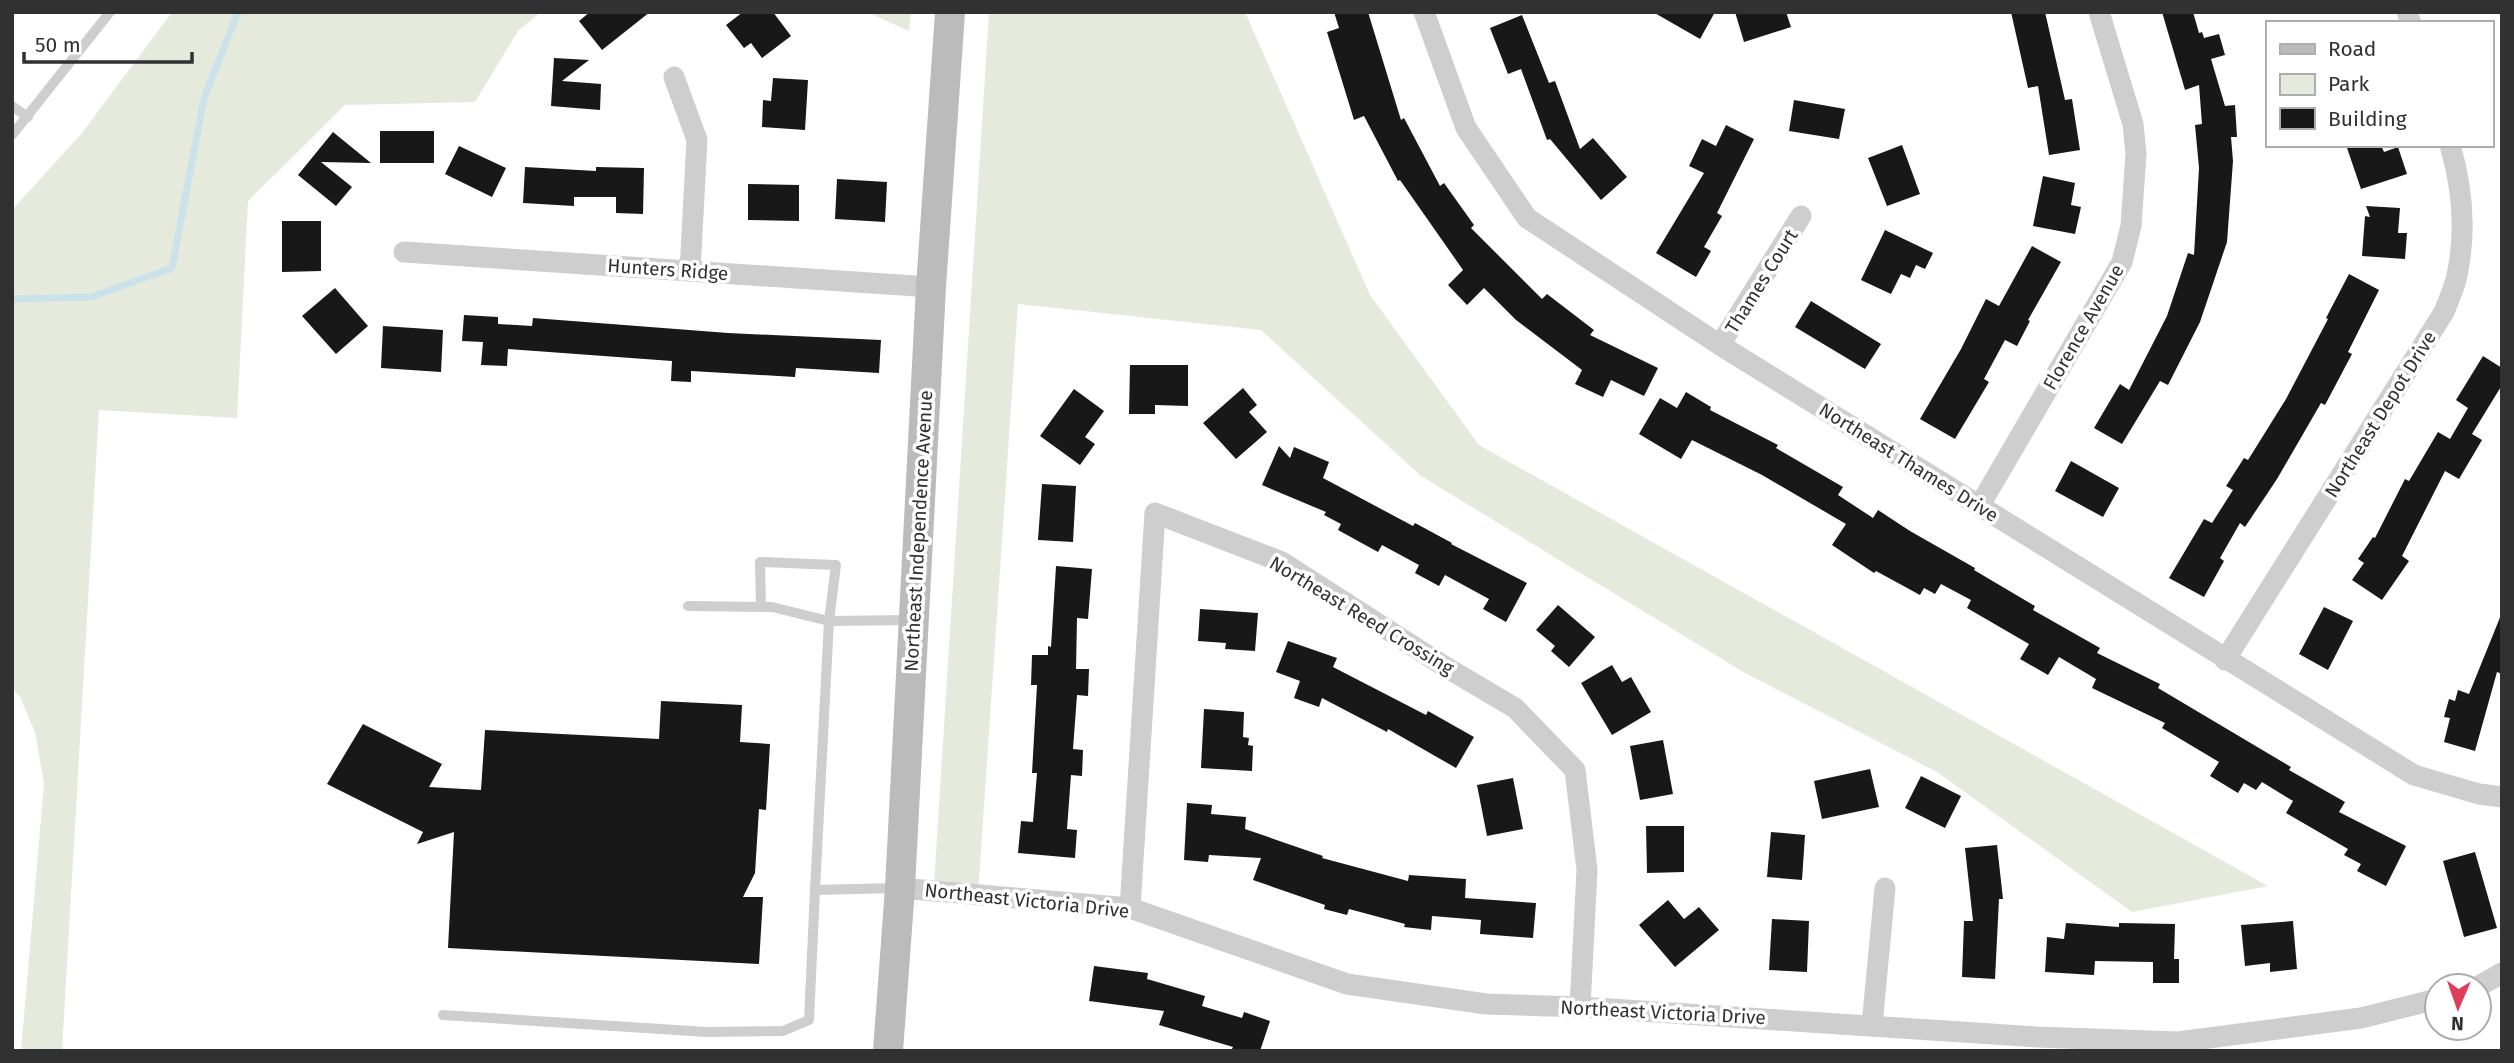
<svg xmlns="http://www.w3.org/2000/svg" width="2514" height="1063" viewBox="0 0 2514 1063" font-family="'Fira Sans',sans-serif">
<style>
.green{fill:#e6eadd}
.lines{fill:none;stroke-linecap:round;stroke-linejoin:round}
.stream{stroke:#cbe2ea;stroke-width:7}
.building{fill:#181818}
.lane{stroke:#cecece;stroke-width:10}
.street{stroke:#cecece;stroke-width:21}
.secondary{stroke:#bbb;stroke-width:30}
.labels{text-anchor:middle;stroke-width:7;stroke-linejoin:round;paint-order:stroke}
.street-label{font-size:19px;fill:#313131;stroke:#fff}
</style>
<rect width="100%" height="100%" fill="#fff"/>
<g class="green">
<polygon points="172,12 541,12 518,31 475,102 345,105 248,201 237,418 99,410 62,1051 21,1051 44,784 35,732 20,697 12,688 12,210 82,133"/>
<polygon points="867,12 911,12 909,31"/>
<polygon points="989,12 1245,12 1370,295 1479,445 2268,886 2132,912 1937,772 1745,673 1421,476 1261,330 1018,304 978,895 934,885"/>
</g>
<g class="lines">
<polyline class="stream" points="12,299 91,297 172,268 204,98 238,12"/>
</g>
<g class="building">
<polygon points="590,12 650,12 602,50 579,21"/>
<polygon points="743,12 773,12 791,36 762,58 751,43 744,48 726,25"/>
<polygon points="1334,12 1368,12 1401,120 1404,118 1440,186 1444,183 1474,225 1471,228 1542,299 1547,294 1594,330 1590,335 1658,368 1644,396 1611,380 1603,397 1575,384 1582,370 1516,320 1484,288 1467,305 1448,285 1463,270 1400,180 1398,181 1364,116 1354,120 1327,32 1339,28"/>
<polygon points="1653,12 1715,12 1700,39"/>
<polygon points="1735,12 1786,12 1791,27 1744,42"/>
<polygon points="2011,12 2045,12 2065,100 2072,99 2080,150 2049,155 2038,86 2028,88"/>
<polygon points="2162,12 2193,12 2199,33 2202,32 2204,38 2219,34 2225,55 2211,59 2225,106 2235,105 2237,137 2231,137 2233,161 2227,242 2200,322 2168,385 2160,381 2122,444 2094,428 2120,384 2129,390 2167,316 2188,253 2194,255 2199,168 2195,125 2202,124 2199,85 2185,90"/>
<polygon points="1522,15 1549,83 1555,81 1580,149 1593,138 1627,177 1601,200 1550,139 1547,140 1521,69 1508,74 1490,28"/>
<polygon points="554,58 589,60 562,81 601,84 600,110 551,106"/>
<polygon points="773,78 808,80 805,130 762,127 763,100 771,101"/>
<polygon points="1794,100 1845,109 1839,139 1789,131"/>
<polygon points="1726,125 1754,139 1717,213 1722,216 1704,247 1711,251 1696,277 1656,253 1704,173 1689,166 1702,139 1716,146"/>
<rect x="380" y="131" width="54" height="32"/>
<polygon points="333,132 371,163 321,162 352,187 336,206 298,175"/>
<polygon points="1902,145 1920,194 1887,206 1868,158"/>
<polygon points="2346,145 2381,145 2384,152 2398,147 2407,174 2361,189"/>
<polygon points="459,146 506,168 492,197 445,174"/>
<polygon points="525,167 596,171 596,167 644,168 643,214 616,213 616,197 574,197 574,206 523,203"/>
<polygon points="2043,176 2075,183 2071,205 2081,207 2075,234 2033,226"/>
<polygon points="837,179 887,182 885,222 835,219"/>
<polygon points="748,184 799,185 799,221 748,220"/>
<polygon points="2366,206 2400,208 2398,233 2407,233 2405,259 2362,256 2365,216 2370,217"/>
<polygon points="282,221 321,221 321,271 282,272"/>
<polygon points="1885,230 1933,253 1925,269 1916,265 1910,278 1901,274 1891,294 1861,280"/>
<polygon points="2032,246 2061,262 2028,320 2030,321 2017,346 2005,340 1984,379 1989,382 1955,439 1920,419 1961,349 1986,299 1999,306"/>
<polygon points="2349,274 2379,290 2348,352 2352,354 2325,405 2321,403 2277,479 2245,527 2240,523 2220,558 2224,561 2204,597 2169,578 2204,519 2212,523 2233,490 2226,486 2244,458 2248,460 2286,399 2328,319 2326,318"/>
<polygon points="335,288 368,326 336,354 302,316"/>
<polygon points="1811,301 1881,344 1865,369 1795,327"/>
<polygon points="464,315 498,317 498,324 532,326 533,318 728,333 881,340 879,373 796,368 795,377 691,371 691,382 671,381 672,361 508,349 507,366 481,365 483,342 462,341"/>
<polygon points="383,326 443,330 441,372 381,368"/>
<polygon points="2483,356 2502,368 2502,385 2472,434 2482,440 2459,479 2445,471 2402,556 2409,561 2382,600 2352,580 2364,563 2358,559 2373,537 2375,538 2405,479 2409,481 2438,432 2450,439 2468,408 2456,400"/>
<polygon points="1130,365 1188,365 1188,406 1155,405 1155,414 1129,414"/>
<polygon points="1243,388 1257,405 1249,412 1267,432 1236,459 1203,423"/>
<polygon points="1074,389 1104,411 1085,437 1095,444 1080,465 1040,436"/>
<polygon points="1686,392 1711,407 1710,410 1778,445 1776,448 1843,487 1838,495 1873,518 1878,510 1910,531 1975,568 1974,570 2035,606 2033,610 2100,648 2097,653 2160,684 2158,688 2291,767 2289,770 2345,802 2339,812 2406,846 2386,886 2357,871 2361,864 2344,855 2348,849 2286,813 2293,801 2262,782 2256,790 2244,783 2238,793 2210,776 2219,762 2162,728 2165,723 2092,688 2096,679 2059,657 2048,675 2020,659 2029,644 1967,608 1971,600 1941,584 1935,594 1924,588 1920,595 1876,571 1874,573 1832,545 1846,524 1762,475 1692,440 1681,459 1639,434 1660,398 1677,408"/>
<polygon points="1279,446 1290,458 1294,447 1329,462 1323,478 1413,526 1415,523 1452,543 1451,544 1527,583 1506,622 1483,609 1489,599 1445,575 1439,586 1415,573 1419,565 1382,545 1378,552 1338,530 1341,524 1324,515 1326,512 1262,485"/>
<polygon points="2071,461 2119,488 2103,517 2055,491"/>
<polygon points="1042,484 1076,486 1073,542 1038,540"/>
<polygon points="1056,566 1092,569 1088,619 1077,618 1076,669 1089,669 1088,696 1077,695 1073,749 1083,750 1082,776 1071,775 1067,829 1077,830 1075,858 1018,853 1021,821 1033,822 1037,773 1032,773 1037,685 1031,685 1032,655 1048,655 1048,646 1051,647"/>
<polygon points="1558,605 1595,637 1569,667 1551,651 1555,646 1536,630"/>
<polygon points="2324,607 2353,621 2328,670 2299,654"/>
<polygon points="1200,609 1258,613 1255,651 1225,649 1226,643 1198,641"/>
<polygon points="2501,615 2502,674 2497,672 2475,751 2444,742 2450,718 2444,717 2449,699 2455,701 2458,690 2469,694"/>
<polygon points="1288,641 1337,658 1333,667 1426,715 1428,711 1474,737 1456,768 1388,729 1387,732 1322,698 1319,707 1294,698 1300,681 1276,672"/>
<polygon points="1612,665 1622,682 1631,677 1651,712 1612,735 1581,683"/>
<polygon points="661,701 742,705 740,742 770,744 766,810 759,809 755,873 743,897 763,897 759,964 448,948 454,832 417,844 423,832 327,784 363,724 442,764 429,787 481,790 485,730 659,739"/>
<polygon points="1204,709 1244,712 1243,737 1249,738 1248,745 1253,746 1252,771 1201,768"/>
<polygon points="1663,740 1673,794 1640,800 1630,746"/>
<polygon points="1870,769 1879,807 1822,819 1814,781"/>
<polygon points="1921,776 1961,796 1945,828 1905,808"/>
<polygon points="1513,778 1523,829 1487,836 1477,785"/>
<polygon points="1187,803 1212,805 1211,814 1246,817 1245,829 1323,856 1322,858 1408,881 1409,875 1466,879 1465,898 1536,903 1533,938 1480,934 1481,920 1432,916 1431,930 1404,927 1405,924 1349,909 1347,915 1324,909 1325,905 1253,880 1261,858 1209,855 1208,862 1184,860"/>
<polygon points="1646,826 1684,826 1684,872 1647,873"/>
<polygon points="1771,832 1805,835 1802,880 1767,877"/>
<polygon points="1997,845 2003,899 1999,899 1995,979 1962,977 1964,921 1973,921 1965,848"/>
<polygon points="2475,852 2497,928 2464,937 2443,861"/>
<polygon points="1668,900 1684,919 1699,907 1719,930 1675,967 1639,925"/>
<polygon points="1772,919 1809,921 1807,972 1769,970"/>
<polygon points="2293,921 2297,969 2270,972 2270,963 2245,966 2241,925"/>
<polygon points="2066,923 2119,927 2119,923 2175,924 2174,959 2179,959 2179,983 2153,983 2153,962 2095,961 2094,975 2045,972 2047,937 2064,939"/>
<polygon points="1094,966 1148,973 1147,979 1205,996 1202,1006 1242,1018 1244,1012 1270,1021 1260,1051 1231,1051 1233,1047 1159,1025 1164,1011 1089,1001"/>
</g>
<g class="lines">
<g class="lane">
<polyline points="12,106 28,117"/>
<polyline points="12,135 110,12"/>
<polyline points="688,606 761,607 772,607 829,621 836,565 760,562 761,607"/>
<polyline points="815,890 829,621 913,620"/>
<polyline points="443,1015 707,1032 783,1031 809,1020 815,890 898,888"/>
</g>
<g class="street">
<polyline points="1424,12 1466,128 1527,218 1720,345 2414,775 2479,794 2502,797"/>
<polyline points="2407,12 2411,23"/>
<polyline points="674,77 697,140 690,271"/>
<polyline points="404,252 931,287"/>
<polyline points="1720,345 1801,216"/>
<polyline points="1980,505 2122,262 2131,226 2136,154 2133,124 2099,12"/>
<path d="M2225,660L2444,312C2449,299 2456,285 2458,270C2466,228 2462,186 2450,145"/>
<polyline points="900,888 1130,908 1347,984 1486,1004 1580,1007 2037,1037 2178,1042 2361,1018 2437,999"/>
<polyline points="1130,908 1155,513 1282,562 1444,666 1515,708 1575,770 1587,870 1580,1007"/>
<polyline points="2479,986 2502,973"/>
<polyline points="1872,1025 1885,888"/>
</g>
<polyline class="secondary" points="888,1051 900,888 931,287 950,12"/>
</g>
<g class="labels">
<g class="street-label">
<text transform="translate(668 269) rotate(4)" y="7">Hunters Ridge</text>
<text transform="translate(1761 281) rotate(-58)" y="7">Thames Court</text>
<text transform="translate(2083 327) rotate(-60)" y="7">Florence Avenue</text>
<text transform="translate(2380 414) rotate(-58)" y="7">Northeast Depot Drive</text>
<text transform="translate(1909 462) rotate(32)" y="7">Northeast Thames Drive</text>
<text transform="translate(918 531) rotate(-87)" y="7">Northeast Independence Avenue</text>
<text transform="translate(1362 615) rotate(31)" y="7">Northeast Reed Crossing</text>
<text transform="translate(1027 900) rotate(6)" y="7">Northeast Victoria Drive</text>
<text transform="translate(1663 1012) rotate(3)" y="7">Northeast Victoria Drive</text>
</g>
</g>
<rect width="2514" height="1063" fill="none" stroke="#313131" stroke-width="28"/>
<rect x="2266" y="21" width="228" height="126" fill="#ffffff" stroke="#adadad" stroke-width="2"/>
<rect x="2280" y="44" width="35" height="10" fill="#bbbbbb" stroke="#adadad" stroke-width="2"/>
<text x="2328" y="56" font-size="21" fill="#313131">Road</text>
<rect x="2280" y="74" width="35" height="21" fill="#e6eadd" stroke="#adadad" stroke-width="2"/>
<text x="2328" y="91" font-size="21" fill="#313131">Park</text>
<rect x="2280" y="108" width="35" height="21" fill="#181818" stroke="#adadad" stroke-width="2"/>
<text x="2328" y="126" font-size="21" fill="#313131">Building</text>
<g transform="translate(2458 1007) rotate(182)"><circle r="33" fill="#ffffff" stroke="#adadad" stroke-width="2"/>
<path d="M0-5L12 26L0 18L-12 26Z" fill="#de3d5c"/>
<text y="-10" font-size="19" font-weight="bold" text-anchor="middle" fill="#313131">N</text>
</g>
<path d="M24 52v10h168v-10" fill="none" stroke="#313131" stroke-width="3.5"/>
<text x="35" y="52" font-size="21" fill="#313131" stroke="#ffffff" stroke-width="5" paint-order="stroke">50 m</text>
</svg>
